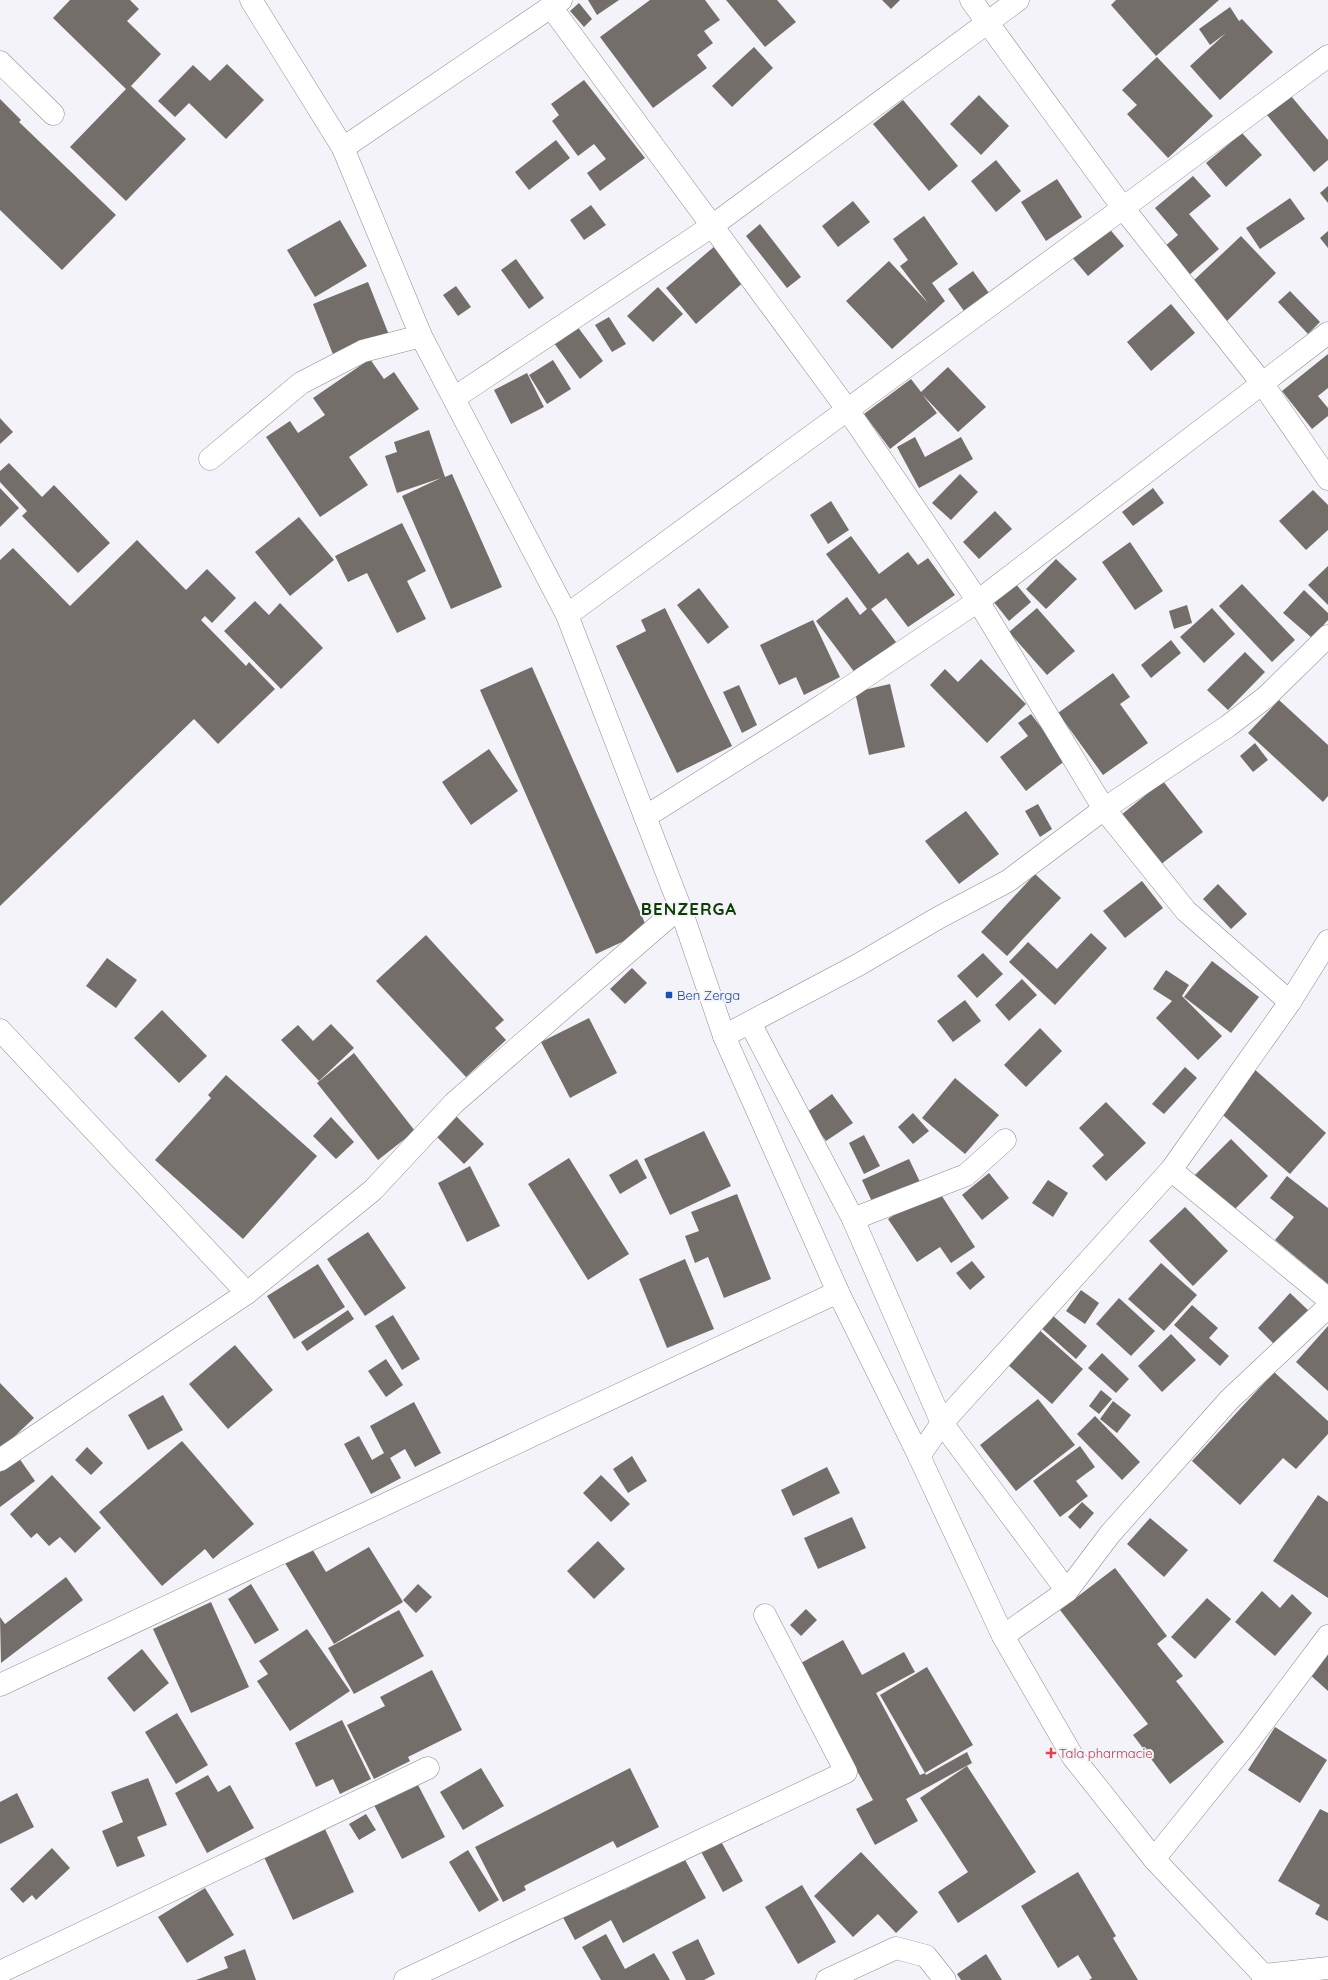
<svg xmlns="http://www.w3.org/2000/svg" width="1328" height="1980" viewBox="0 0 1328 1980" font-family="Quicksand,sans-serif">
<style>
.building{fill:#736e6a}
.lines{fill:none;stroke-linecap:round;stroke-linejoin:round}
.street-casing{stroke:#8d8c92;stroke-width:23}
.secondary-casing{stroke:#8d8c92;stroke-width:23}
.street{stroke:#fff;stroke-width:22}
.secondary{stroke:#fff;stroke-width:22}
.transit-dot{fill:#1a4fb4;stroke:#f4f3f9;stroke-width:1.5}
.health-dot{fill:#e0444e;stroke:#f4f3f9;stroke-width:1.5}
.labels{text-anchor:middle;stroke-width:4;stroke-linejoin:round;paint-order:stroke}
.transit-label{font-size:13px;fill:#164399;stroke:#f4f3f9;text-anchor:start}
.health-label{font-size:13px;fill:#be3a42;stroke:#f4f3f9;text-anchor:start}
.district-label{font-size:17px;font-weight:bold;letter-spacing:1px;fill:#0d3e03;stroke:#f4f3f9}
</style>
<rect width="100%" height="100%" fill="#f4f3f9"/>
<g class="building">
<polygon points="70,0 130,0 139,9 127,21 161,54 131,86 186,139 126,201 70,147 126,89 53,18"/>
<polygon points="588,0 619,0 597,15"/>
<polygon points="650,0 705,0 720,20 704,31 713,43 697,55 707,68 653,108 600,37"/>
<polygon points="726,0 777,0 796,22 765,47"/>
<polygon points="882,0 900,0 891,9"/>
<polygon points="1116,0 1219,0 1156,56 1111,5"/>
<polygon points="579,3 592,19 584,27 570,11"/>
<polygon points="1230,7 1239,21 1242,19 1273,52 1220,100 1190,66 1226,33 1210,45 1199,29"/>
<polygon points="754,47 773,68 732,107 712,86"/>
<polygon points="1157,57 1213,116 1168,158 1127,114 1137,105 1122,90"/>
<polygon points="227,64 264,100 226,139 189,103 175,117 158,101 193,65 210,81"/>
<polygon points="584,80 645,158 600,191 587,173 606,159 594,144 578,156 552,121 559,115 551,104"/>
<polygon points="979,95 1009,126 981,155 950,124"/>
<polygon points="1291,96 1328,140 1328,160 1314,172 1267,115"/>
<polygon points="0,99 21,120 19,122 116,215 62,270 0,210"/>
<polygon points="903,100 958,166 929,191 873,124"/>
<polygon points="1242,133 1262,155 1226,187 1206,163"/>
<polygon points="556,140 570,158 529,190 515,172"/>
<polygon points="996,160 1021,191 996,212 971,181"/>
<polygon points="1193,176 1211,196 1189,214 1219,249 1188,276 1164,247 1178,235 1155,208"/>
<polygon points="1057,179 1082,217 1046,241 1021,202"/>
<polygon points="1328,186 1328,203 1320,193"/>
<polygon points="1290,198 1305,219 1260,249 1246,228"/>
<polygon points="853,201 870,222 838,247 822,226"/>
<polygon points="591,205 606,225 584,240 570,220"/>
<polygon points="924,216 958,264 932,283 945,301 892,349 846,301 889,261 928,303 900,266 908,260 893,239"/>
<polygon points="340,220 367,266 315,297 287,250"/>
<polygon points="760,224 801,277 787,288 746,236"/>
<polygon points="1107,226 1124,246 1088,276 1071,256"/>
<polygon points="1328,231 1328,248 1320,238"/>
<polygon points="1241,236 1276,273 1227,321 1191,283"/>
<polygon points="716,245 746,280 696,324 666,288"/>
<polygon points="516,259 544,298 529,309 501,270"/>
<polygon points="973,271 989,293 964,311 948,289"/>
<polygon points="368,282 389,335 334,357 313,304"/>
<polygon points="456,286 471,307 458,316 443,295"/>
<polygon points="658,287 683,314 653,342 627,316"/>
<polygon points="1290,291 1320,322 1308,334 1278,302"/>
<polygon points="1171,304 1195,333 1151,371 1127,342"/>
<polygon points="609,317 626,344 612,352 595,325"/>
<polygon points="577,326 603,361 580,379 554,343"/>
<polygon points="1328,354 1328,388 1318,396 1328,408 1328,416 1312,429 1282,391"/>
<polygon points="370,359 384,379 394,372 419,409 349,457 368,485 320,517 266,437 290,421 298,433 325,415 313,398"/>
<polygon points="553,360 571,389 547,404 529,375"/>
<polygon points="948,367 986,407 958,432 922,394 937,413 890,449 864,414 911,379 921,392"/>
<polygon points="527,373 544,407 511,424 494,390"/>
<polygon points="0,418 13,432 0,444"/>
<polygon points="429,430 445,477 452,474 502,587 451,609 402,496 441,478 397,493 385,456 397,452 394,442"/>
<polygon points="915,437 925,457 961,437 973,459 919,488 897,447"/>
<polygon points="9,463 42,497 54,485 110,543 78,573 22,516 27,511 0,482 0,471"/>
<polygon points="960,474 978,492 951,520 932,503"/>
<polygon points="0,488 19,508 0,527"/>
<polygon points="1153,488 1164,503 1133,526 1122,512"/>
<polygon points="1313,490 1328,505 1328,530 1306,550 1279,521"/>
<polygon points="831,501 849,530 828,544 810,515"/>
<polygon points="995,511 1012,529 979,559 963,542"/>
<polygon points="299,517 334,560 290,596 255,552"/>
<polygon points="402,523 426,571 407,581 426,619 397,633 367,573 348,582 335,556"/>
<polygon points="851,536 879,574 908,552 918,565 928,558 955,595 908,627 886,598 871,609 896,642 855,673 816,621 847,597 860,615 867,609 826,554"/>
<polygon points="137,540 186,590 207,569 236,598 212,623 205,616 201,620 246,666 249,662 275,689 218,744 194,719 0,906 0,560 13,548 70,606"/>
<polygon points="1130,542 1163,591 1135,610 1102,562"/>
<polygon points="1056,559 1077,579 1046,609 1026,589"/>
<polygon points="1328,566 1328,605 1308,585"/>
<polygon points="1015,583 1031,602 1009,621 993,601"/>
<polygon points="1242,584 1295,640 1272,662 1219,606"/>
<polygon points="699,588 729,627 708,644 677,605"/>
<polygon points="1304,590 1328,613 1328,620 1312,638 1283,613"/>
<polygon points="255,601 269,615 280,603 323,648 281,689 224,631"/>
<polygon points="1187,605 1192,623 1174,629 1169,611"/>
<polygon points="665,608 732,746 677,773 616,646 646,631 641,620"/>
<polygon points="1037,608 1075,651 1047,675 1009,632"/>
<polygon points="1212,608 1235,634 1204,663 1180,637"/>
<polygon points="813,620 840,677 804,695 796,677 779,685 760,645"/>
<polygon points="1171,640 1181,653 1151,678 1141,665"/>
<polygon points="1245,652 1265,672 1228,710 1207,690"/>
<polygon points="981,659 1026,704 987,743 930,685 945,669 958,682"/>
<polygon points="532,667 648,930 596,954 480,690"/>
<polygon points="1113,673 1130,697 1120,704 1148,743 1103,775 1058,713"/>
<polygon points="890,684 905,747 869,755 855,692"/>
<polygon points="739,685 757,725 742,733 723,692"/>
<polygon points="1279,700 1328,745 1328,796 1323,802 1248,733"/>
<polygon points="1031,714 1066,760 1026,791 1000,757 1028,736 1018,723"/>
<polygon points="1255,743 1268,760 1253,772 1240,756"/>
<polygon points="489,749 518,791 471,825 442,782"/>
<polygon points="1163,781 1203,832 1160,865 1121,815"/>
<polygon points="1038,804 1052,829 1040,837 1025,811"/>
<polygon points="966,811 999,854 959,884 925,841"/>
<polygon points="1035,874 1061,898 1007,956 981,932"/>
<polygon points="1142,881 1163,908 1125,938 1103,911"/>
<polygon points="1218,884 1247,914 1231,929 1203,899"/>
<polygon points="1091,933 1107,948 1055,1005 1009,962 1028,942 1057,969"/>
<polygon points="426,935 504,1020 495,1028 506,1040 466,1077 376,981"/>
<polygon points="983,953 1003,974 977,998 957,976"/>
<polygon points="107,958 137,980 116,1008 86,986"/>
<polygon points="1212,961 1259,997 1231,1033 1184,997"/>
<polygon points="632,968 647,983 625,1004 610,989"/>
<polygon points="1166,970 1189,985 1182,996 1222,1036 1198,1060 1156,1018 1172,1001 1153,989"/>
<polygon points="1022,979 1037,995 1009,1021 995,1005"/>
<polygon points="965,1000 981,1021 953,1042 937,1021"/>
<polygon points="162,1010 207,1056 179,1083 134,1038"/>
<polygon points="589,1018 617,1073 570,1098 541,1042"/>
<polygon points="331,1024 354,1048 319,1081 281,1040 298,1025 313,1041"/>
<polygon points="1040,1028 1062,1051 1026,1087 1004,1065"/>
<polygon points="354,1053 415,1131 378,1160 317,1083"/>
<polygon points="1185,1067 1197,1078 1164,1114 1152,1104"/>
<polygon points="1252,1067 1326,1133 1290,1174 1215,1108"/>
<polygon points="226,1075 317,1156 243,1239 155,1160 211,1098 208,1095"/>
<polygon points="955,1078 999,1115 965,1154 922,1118"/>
<polygon points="832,1094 853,1123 826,1141 806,1113"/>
<polygon points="1106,1102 1146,1143 1106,1181 1092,1166 1104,1155 1079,1128"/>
<polygon points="453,1113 484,1144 464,1164 433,1133"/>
<polygon points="913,1113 929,1131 913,1144 898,1127"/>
<polygon points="331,1117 354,1142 336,1159 313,1136"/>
<polygon points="704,1131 731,1186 670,1215 644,1159"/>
<polygon points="864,1135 880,1166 864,1174 849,1143"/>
<polygon points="1231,1139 1268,1176 1231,1213 1194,1176"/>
<polygon points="569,1158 629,1254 588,1280 528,1184"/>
<polygon points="637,1159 647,1178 620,1194 609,1175"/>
<polygon points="909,1159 921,1184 874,1206 862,1180"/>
<polygon points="470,1166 500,1226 467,1242 438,1183"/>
<polygon points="989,1173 1009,1198 982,1220 962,1195"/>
<polygon points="1287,1176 1328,1208 1328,1284 1275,1240 1294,1217 1270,1198"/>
<polygon points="1048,1180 1068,1193 1053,1217 1032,1203"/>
<polygon points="936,1187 975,1247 951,1263 940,1247 917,1262 888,1219"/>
<polygon points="737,1194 771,1279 724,1298 708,1257 695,1263 685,1236 699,1231 691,1212"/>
<polygon points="1185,1207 1228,1251 1193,1286 1149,1241"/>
<polygon points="368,1232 406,1288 365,1316 327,1259"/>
<polygon points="685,1259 714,1329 667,1348 639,1279"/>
<polygon points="972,1261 985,1277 970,1290 956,1273"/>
<polygon points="1161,1263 1197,1295 1164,1331 1128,1299"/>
<polygon points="318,1264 345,1307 294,1339 267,1296"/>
<polygon points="1081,1290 1099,1303 1085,1324 1066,1311"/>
<polygon points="1290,1293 1309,1311 1276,1346 1258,1328"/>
<polygon points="1119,1298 1155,1331 1131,1356 1096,1324"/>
<polygon points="1192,1305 1218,1328 1209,1338 1229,1356 1220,1366 1174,1325"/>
<polygon points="348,1310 354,1319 307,1351 301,1342"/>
<polygon points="1051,1314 1087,1346 1076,1359 1039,1326"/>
<polygon points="393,1315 420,1359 402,1370 375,1326"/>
<polygon points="1328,1326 1328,1391 1296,1362"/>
<polygon points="1037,1328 1083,1369 1052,1404 1006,1363"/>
<polygon points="1171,1334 1196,1360 1162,1392 1138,1366"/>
<polygon points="235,1345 273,1390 228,1429 189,1384"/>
<polygon points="1102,1353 1129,1379 1116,1393 1088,1368"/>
<polygon points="386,1359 403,1385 386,1397 368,1371"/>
<polygon points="1274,1372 1328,1421 1328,1434 1296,1469 1283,1458 1240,1505 1192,1461"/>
<polygon points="0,1383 34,1418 0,1450"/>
<polygon points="1101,1390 1112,1399 1099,1414 1089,1406"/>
<polygon points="163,1395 183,1430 148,1450 128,1415"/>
<polygon points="1038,1399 1075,1445 1016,1491 980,1445"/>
<polygon points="1113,1401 1131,1415 1117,1433 1100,1419"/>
<polygon points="414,1402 441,1453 415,1467 405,1449 390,1458 401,1478 371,1494 344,1444 359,1436 372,1460 384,1453 370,1426"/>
<polygon points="1095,1416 1140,1462 1122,1480 1077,1434"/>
<polygon points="182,1441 254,1524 213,1559 205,1549 162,1586 99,1512"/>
<polygon points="1080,1446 1095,1467 1076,1481 1088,1496 1060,1517 1033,1481"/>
<polygon points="87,1447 103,1463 91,1475 75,1460"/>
<polygon points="632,1456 647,1481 628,1493 613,1469"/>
<polygon points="19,1458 35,1481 0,1507 0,1472"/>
<polygon points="827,1467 840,1493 793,1516 781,1490"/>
<polygon points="52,1475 101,1528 75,1553 60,1537 49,1546 37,1533 31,1538 10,1514"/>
<polygon points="601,1475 630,1504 611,1522 583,1493"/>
<polygon points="1318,1495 1328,1502 1328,1598 1273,1561"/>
<polygon points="1082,1502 1094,1513 1080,1529 1068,1517"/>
<polygon points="852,1517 866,1548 818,1569 804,1538"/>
<polygon points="1150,1518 1188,1550 1164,1577 1127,1544"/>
<polygon points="598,1541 625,1569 594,1599 567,1571"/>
<polygon points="311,1547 326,1572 369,1547 403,1602 334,1644 285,1563"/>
<polygon points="1115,1568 1167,1636 1157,1644 1183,1676 1176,1681 1224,1742 1170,1784 1133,1735 1148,1724 1060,1610"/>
<polygon points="66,1577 83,1600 1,1663 0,1617 5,1624"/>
<polygon points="251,1584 279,1630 255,1644 228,1599"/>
<polygon points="418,1584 432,1597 416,1613 403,1600"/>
<polygon points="1262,1591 1280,1608 1292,1594 1312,1613 1275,1656 1235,1622"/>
<polygon points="1207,1598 1231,1619 1195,1659 1171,1637"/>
<polygon points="211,1602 249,1687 191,1713 153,1629"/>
<polygon points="806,1609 817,1620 801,1636 790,1625"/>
<polygon points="399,1610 424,1656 354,1694 328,1648"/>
<polygon points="307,1629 350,1691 290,1731 257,1681 268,1674 259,1661"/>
<polygon points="843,1640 862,1675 904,1652 915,1672 876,1693 920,1775 925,1773 926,1775 967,1752 972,1763 906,1799 918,1821 875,1845 856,1809 873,1800 799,1664"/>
<polygon points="142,1649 169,1683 134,1712 107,1678"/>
<polygon points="1328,1651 1328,1691 1308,1673"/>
<polygon points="927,1667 973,1745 925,1773 880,1695"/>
<polygon points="432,1670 462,1730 408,1757 410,1761 374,1779 347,1725 385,1706 380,1697"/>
<polygon points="177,1713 208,1765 176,1784 145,1732"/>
<polygon points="342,1720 371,1779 340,1794 333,1779 316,1787 295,1743"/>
<polygon points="1275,1727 1327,1760 1300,1803 1248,1770"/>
<polygon points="967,1766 1036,1872 958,1923 938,1892 968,1872 920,1798"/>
<polygon points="481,1768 504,1806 463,1830 440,1792"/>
<polygon points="630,1768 659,1827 617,1848 613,1841 524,1886 526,1890 503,1902 475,1847"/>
<polygon points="208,1775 218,1792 230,1785 254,1828 207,1853 175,1793"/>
<polygon points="148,1778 167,1825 137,1837 145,1856 117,1867 102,1831 123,1822 111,1792"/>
<polygon points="416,1781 445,1837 402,1859 373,1803"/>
<polygon points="17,1793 34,1827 0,1844 0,1802"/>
<polygon points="1320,1809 1328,1813 1328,1921 1315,1914 1320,1905 1278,1881"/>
<polygon points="366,1814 376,1830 359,1840 349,1824"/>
<polygon points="325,1829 354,1892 293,1920 264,1857"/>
<polygon points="718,1836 743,1881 723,1892 698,1846"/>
<polygon points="52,1848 70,1868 36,1900 32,1895 23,1903 10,1889"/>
<polygon points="468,1850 499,1900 479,1912 449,1862"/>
<polygon points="861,1852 918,1912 896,1933 878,1914 853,1937 814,1896"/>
<polygon points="684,1858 706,1898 623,1943 611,1920 575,1940 559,1910 617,1878 624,1890"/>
<polygon points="1078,1872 1116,1936 1113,1938 1138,1980 1089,1980 1092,1978 1078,1955 1058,1968 1021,1906"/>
<polygon points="802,1885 836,1942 798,1964 765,1907"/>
<polygon points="205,1888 234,1935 187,1963 158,1917"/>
<polygon points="606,1934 625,1969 654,1953 670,1980 601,1980 582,1947"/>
<polygon points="698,1939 715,1974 704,1980 686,1980 672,1952"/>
<polygon points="245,1949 256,1980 196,1980 228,1968 224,1957"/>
<polygon points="986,1954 1002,1980 961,1980 957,1974"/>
</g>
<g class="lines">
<g class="street-casing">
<g id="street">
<polyline points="971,0 1123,208 1262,383 1328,479"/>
<polyline points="551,7 847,409 978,601 1104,809 1186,911 1290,1002"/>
<polyline points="0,62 53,114"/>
<polyline points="343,148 561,0"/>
<polyline points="454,398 712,226 1018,0"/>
<polyline points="210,459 301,383 363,351 421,336"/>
<polyline points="567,615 1123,208 1328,56"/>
<polyline points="645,817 823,705 978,601 1328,333"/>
<polyline points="750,1023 853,1219 942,1423 1067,1591"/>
<polyline points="0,1030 247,1293"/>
<polyline points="724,1036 858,965 938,918 1008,881 1104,809 1228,726 1266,697 1328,636"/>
<polyline points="1171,1170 1328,1299"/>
<polyline points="853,1219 966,1175 1005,1140"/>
<polyline points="919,1456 942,1423 1171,1170 1290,1002 1328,941"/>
<polyline points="0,1460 247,1293 373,1190 454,1103 680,907"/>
<polyline points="1003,1636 1067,1591 1110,1534 1229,1400 1328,1307"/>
<polyline points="0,1685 838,1292"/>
<polyline points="1154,1859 1249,1741 1328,1636"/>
<polyline points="0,1972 428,1768"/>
<polyline points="405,1980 846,1772 765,1615"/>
<polyline points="827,1980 896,1948 926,1956 945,1980"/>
<polyline points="1263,1980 1263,1975 1328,1968"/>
</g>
</g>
<g class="secondary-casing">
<polyline id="secondary" points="251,0 343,148 421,336 567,615 680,907 724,1036 838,1292 919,1456 1003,1636 1073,1757 1154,1859 1268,1980"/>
</g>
<use href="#street" class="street"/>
<use href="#secondary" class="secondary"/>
</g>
<rect class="transit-dot" x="665" y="991" width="8" height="8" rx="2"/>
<path class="health-dot" d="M1049 1747h4v4h4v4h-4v4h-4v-4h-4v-4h4z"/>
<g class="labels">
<g class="transit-label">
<text x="677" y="1000">Ben Zerga</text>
</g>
<g class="health-label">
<text x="1059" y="1758">Tala pharmacie</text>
</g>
<g class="district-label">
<text x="689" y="915">BENZERGA</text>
</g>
</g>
</svg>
